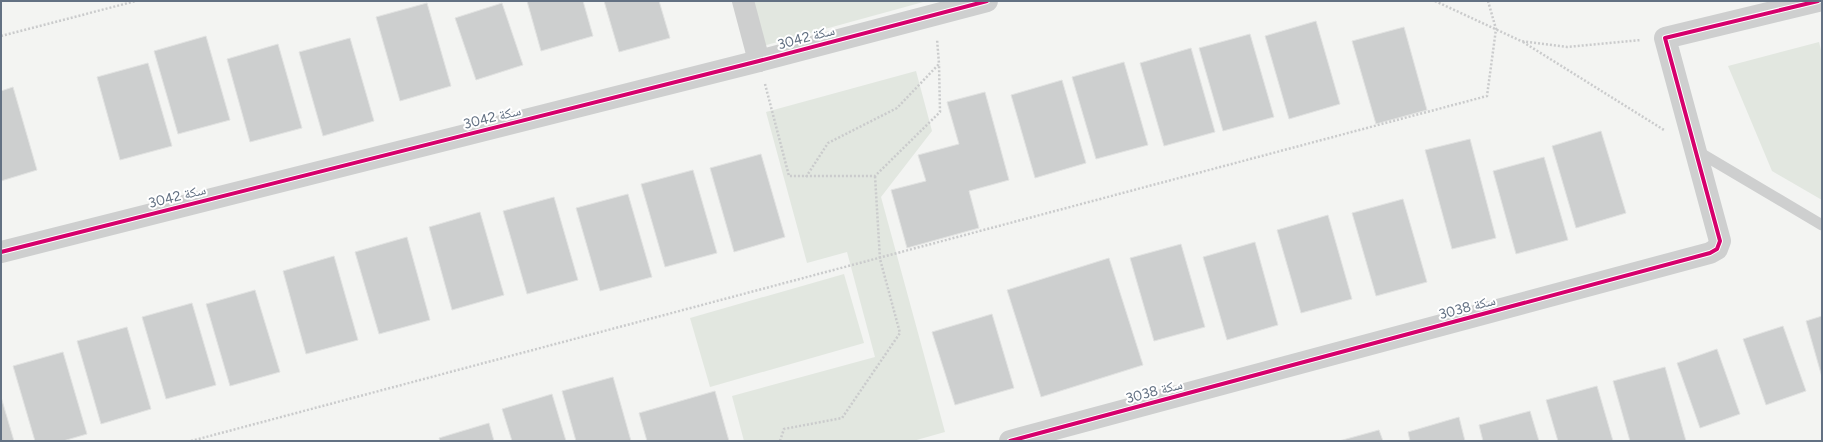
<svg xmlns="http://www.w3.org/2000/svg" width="1823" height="442" viewBox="0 0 1823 442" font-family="Figtree,'Noto Naskh Arabic',sans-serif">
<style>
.green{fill:#e2e7e0}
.building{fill:#cdcfcf;stroke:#e2e3e2}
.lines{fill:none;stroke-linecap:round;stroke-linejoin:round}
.path{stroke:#cacbcc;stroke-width:2.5;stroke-dasharray:2 2;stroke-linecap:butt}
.lane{stroke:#cecfcf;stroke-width:11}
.street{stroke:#cecfcf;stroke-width:22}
.cycleway-casing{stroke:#fff;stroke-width:6}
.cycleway{stroke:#d6006c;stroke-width:4}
.labels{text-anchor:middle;stroke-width:4;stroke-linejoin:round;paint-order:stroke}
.street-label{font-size:14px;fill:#637183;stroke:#fff}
</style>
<rect width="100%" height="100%" fill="#f3f4f2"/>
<g class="green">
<polygon points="751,1 927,1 763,46"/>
<polygon points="1819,42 1822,54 1822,200 1772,171 1728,66"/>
<polygon points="916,71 932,131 881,197 945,432 913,441 744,441 732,396 875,357 847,252 807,263 766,112"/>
<polygon points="844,274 864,343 710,387 690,318"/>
</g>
<g class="building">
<polygon points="527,1 583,1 593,36 541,51"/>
<polygon points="604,1 659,1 670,38 619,52"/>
<polygon points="427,3 451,86 400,101 376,17"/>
<polygon points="502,3 523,65 476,80 455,18"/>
<polygon points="1316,21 1340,104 1289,119 1265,36"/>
<polygon points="1404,27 1427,110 1376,124 1352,41"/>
<polygon points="1250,34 1274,117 1223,131 1199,48"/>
<polygon points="206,36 230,120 178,134 154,51"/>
<polygon points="350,38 374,121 323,136 299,52"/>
<polygon points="278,44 302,128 250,142 227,59"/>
<polygon points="1191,48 1215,132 1164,146 1140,63"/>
<polygon points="1124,62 1148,145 1096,159 1072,77"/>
<polygon points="148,63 172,146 120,160 97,77"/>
<polygon points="1062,80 1086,163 1035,178 1011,95"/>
<polygon points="13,87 37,170 1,181 1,91"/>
<polygon points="985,92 1009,180 969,191 979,228 907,248 891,190 926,181 918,155 959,144 947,102"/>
<polygon points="1601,131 1626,213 1576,228 1552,146"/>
<polygon points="1470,139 1496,238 1452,249 1425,150"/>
<polygon points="761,154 785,237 734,252 710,168"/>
<polygon points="1544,157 1568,240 1516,254 1493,171"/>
<polygon points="693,170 717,253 665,267 641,184"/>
<polygon points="628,194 652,277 600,291 576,208"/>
<polygon points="554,197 578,280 527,294 503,211"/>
<polygon points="1403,199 1427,282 1376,296 1352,213"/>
<polygon points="480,212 504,295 452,310 429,227"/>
<polygon points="1328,215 1352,299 1301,313 1277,230"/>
<polygon points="407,237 430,320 379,334 355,252"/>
<polygon points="1255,242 1278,325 1227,340 1203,257"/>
<polygon points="1181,244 1205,327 1154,341 1130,258"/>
<polygon points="334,256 358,340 306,354 283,271"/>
<polygon points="1109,258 1143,365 1041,397 1007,290"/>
<polygon points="255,290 280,372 230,386 206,304"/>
<polygon points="192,303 216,385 166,399 142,317"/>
<polygon points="992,314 1014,388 955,405 932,332"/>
<polygon points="1822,316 1822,377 1806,321"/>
<polygon points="1783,326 1806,391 1766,405 1743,339"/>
<polygon points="127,327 151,409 101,424 77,341"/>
<polygon points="1717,349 1740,414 1700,428 1677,363"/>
<polygon points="63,352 87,434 63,441 35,441 13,366"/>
<polygon points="1665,367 1686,441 1630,441 1613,381"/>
<polygon points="613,377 631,441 576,441 562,391"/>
<polygon points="1597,386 1613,441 1558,441 1546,400"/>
<polygon points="715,391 729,441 647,441 639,413"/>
<polygon points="552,394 566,441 512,441 502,409"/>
<polygon points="1,397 14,441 1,441"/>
<polygon points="1530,411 1539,441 1483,441 1479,425"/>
<polygon points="1459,417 1465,441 1410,441 1408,432"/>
<polygon points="489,423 494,441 440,441 439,438"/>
<polygon points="1379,430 1383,441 1339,441"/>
</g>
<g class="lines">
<g class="path">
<polyline points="1435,1 1521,41 1567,47 1641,40"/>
<polyline points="1,36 136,1"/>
<polyline points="1523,42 1664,130"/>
<polyline points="765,84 789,176 875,176 940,112 939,64"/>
<polyline points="806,177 828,143 897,108 939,64 937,39"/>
<polyline points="191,441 1487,96 1496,29 1488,1"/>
<polyline points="780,441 784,429 842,418 900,333 880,259 875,176"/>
</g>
<polyline class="lane" points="1697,151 1822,225"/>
<g class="street">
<polyline points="743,1 759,61"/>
<polyline points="1,252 759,61 987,1"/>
<polyline points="1010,441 1710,253 1717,249 1720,241 1665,38 1818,1"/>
</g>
<g class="cycleway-casing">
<g id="cycleway">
<polyline points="1,252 759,61 987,1"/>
<polyline points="1010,441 1710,253 1717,249 1720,241 1665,38 1818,1"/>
</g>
</g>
<use href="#cycleway" class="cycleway"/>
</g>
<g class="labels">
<g class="street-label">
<text transform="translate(806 37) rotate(-15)" y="5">سكة 3042</text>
<text transform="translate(492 117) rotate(-14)" y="5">سكة 3042</text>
<text transform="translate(177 196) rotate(-14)" y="5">سكة 3042</text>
<text transform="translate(1467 307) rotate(-15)" y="5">سكة 3038</text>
<text transform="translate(1154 391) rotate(-15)" y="5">سكة 3038</text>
</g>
</g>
<rect width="1823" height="442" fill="none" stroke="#637183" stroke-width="4"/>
</svg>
